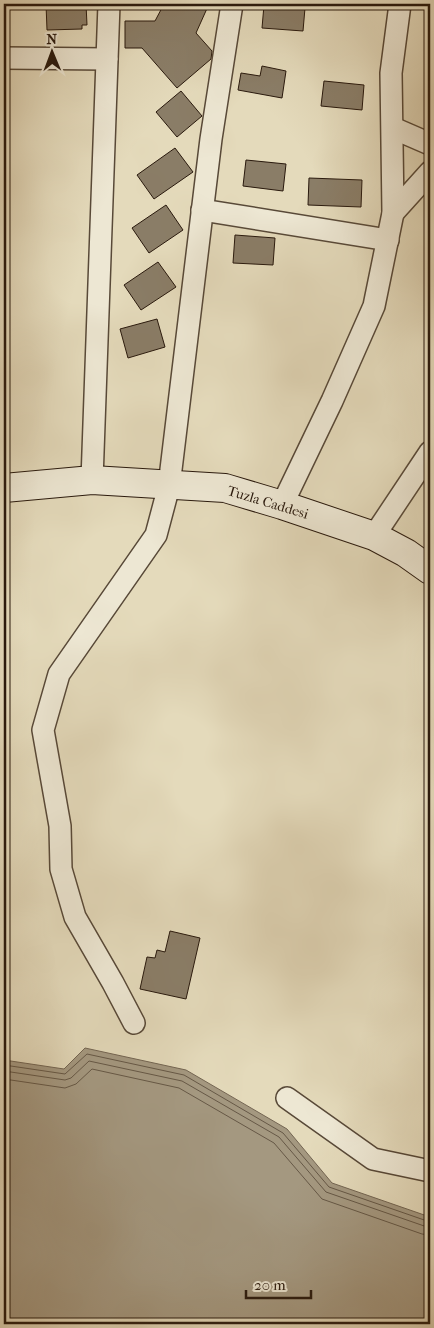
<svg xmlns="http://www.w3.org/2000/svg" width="434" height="1328" viewBox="0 0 434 1328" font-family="'IM FELL French Canon',serif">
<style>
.water{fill:#a49880;stroke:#736552}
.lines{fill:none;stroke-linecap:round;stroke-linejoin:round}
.shore{stroke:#665846;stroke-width:1}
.building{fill:#8a7d67;stroke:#29190d}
.minor-casing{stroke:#584938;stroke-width:24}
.secondary-casing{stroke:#29190d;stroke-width:30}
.minor{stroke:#ede7d3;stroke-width:21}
.secondary{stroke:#ede7d3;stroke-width:28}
.labels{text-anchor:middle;stroke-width:4;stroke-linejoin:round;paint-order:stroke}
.street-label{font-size:14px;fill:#29190d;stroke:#ede7d3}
</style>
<rect width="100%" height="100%" fill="#e4dabb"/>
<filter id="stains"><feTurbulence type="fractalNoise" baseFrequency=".004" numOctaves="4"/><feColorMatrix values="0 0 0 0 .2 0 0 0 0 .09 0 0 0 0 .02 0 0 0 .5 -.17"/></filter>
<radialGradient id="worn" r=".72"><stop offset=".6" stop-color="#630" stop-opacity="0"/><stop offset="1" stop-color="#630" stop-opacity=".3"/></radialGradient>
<polygon class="water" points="85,1048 186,1070 287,1129 332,1183 430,1217 430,1324 4,1324 4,1060 64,1069"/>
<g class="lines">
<g class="shore">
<polyline points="4,1065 65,1074 87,1054 184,1075 283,1133 329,1187 430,1222"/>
<polyline points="4,1071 65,1080 71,1078 89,1061 182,1081 279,1137 326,1192 430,1228"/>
<polyline points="4,1079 65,1088 76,1084 92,1069 179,1088 274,1143 322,1199 422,1234 430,1235"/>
</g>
</g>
<g class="building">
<polygon points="46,4 86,4 87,25 82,25 82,29 47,30"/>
<polygon points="164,4 209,4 196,33 212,51 211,59 177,88 142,48 125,48 125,21 155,21"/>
<polygon points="264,5 305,8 303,31 262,28"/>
<polygon points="262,66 286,71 282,98 238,90 241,73 260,76"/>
<polygon points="324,81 364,85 362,110 321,106"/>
<polygon points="181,91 202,116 177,137 156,112"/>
<polygon points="175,148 193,172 154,199 137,175"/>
<polygon points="246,160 286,164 283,191 243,186"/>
<polygon points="309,178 362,180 361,207 308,205"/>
<polygon points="166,205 183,230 149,253 132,228"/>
<polygon points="235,235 275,238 273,265 233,263"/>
<polygon points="158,262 176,287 141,310 124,285"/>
<polygon points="157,319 165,347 128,358 120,329"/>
<polygon points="170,931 200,938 186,999 140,989 147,957 155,958 157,950 165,952"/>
</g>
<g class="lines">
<g class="minor-casing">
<g id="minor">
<polyline points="4,58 107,59"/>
<polyline points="393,128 430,144"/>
<polyline points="202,210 388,240"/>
<polyline points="393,213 430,172"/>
<polyline points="92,480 109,4"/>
<polyline points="282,505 332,401 374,306 393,213 391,73 400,4"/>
<polyline points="374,536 430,452"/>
<polyline points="134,1023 113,983 75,917 61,869 60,826 43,730 59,674 156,535 169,486 211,139 232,4"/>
<polyline points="287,1098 373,1159 430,1171"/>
</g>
</g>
<g class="secondary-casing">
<polyline id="secondary" points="4,488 92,480 225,488 282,505 374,536 406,553 430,570"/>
</g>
<use href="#minor" class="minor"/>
<use href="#secondary" class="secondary"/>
</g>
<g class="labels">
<g class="street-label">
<text transform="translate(268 502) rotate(17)" y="5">Tuzla Caddesi</text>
</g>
</g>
<rect width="434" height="1328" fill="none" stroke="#e4dabb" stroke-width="20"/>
<rect x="5" y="5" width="424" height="1318" fill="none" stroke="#29190d" stroke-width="2.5"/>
<rect x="10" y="10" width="414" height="1308" fill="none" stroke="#29190d"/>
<g transform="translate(52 52) rotate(359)" stroke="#ede7d3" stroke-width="4" paint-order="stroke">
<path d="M0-4L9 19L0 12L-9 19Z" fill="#29190d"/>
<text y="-8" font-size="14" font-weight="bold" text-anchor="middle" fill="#29190d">N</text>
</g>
<path d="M246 1290v8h65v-8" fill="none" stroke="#29190d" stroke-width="2.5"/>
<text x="254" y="1290" font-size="15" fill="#29190d" stroke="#ede7d3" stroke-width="4" paint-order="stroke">20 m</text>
<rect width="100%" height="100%" filter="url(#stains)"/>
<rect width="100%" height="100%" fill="url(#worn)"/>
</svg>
